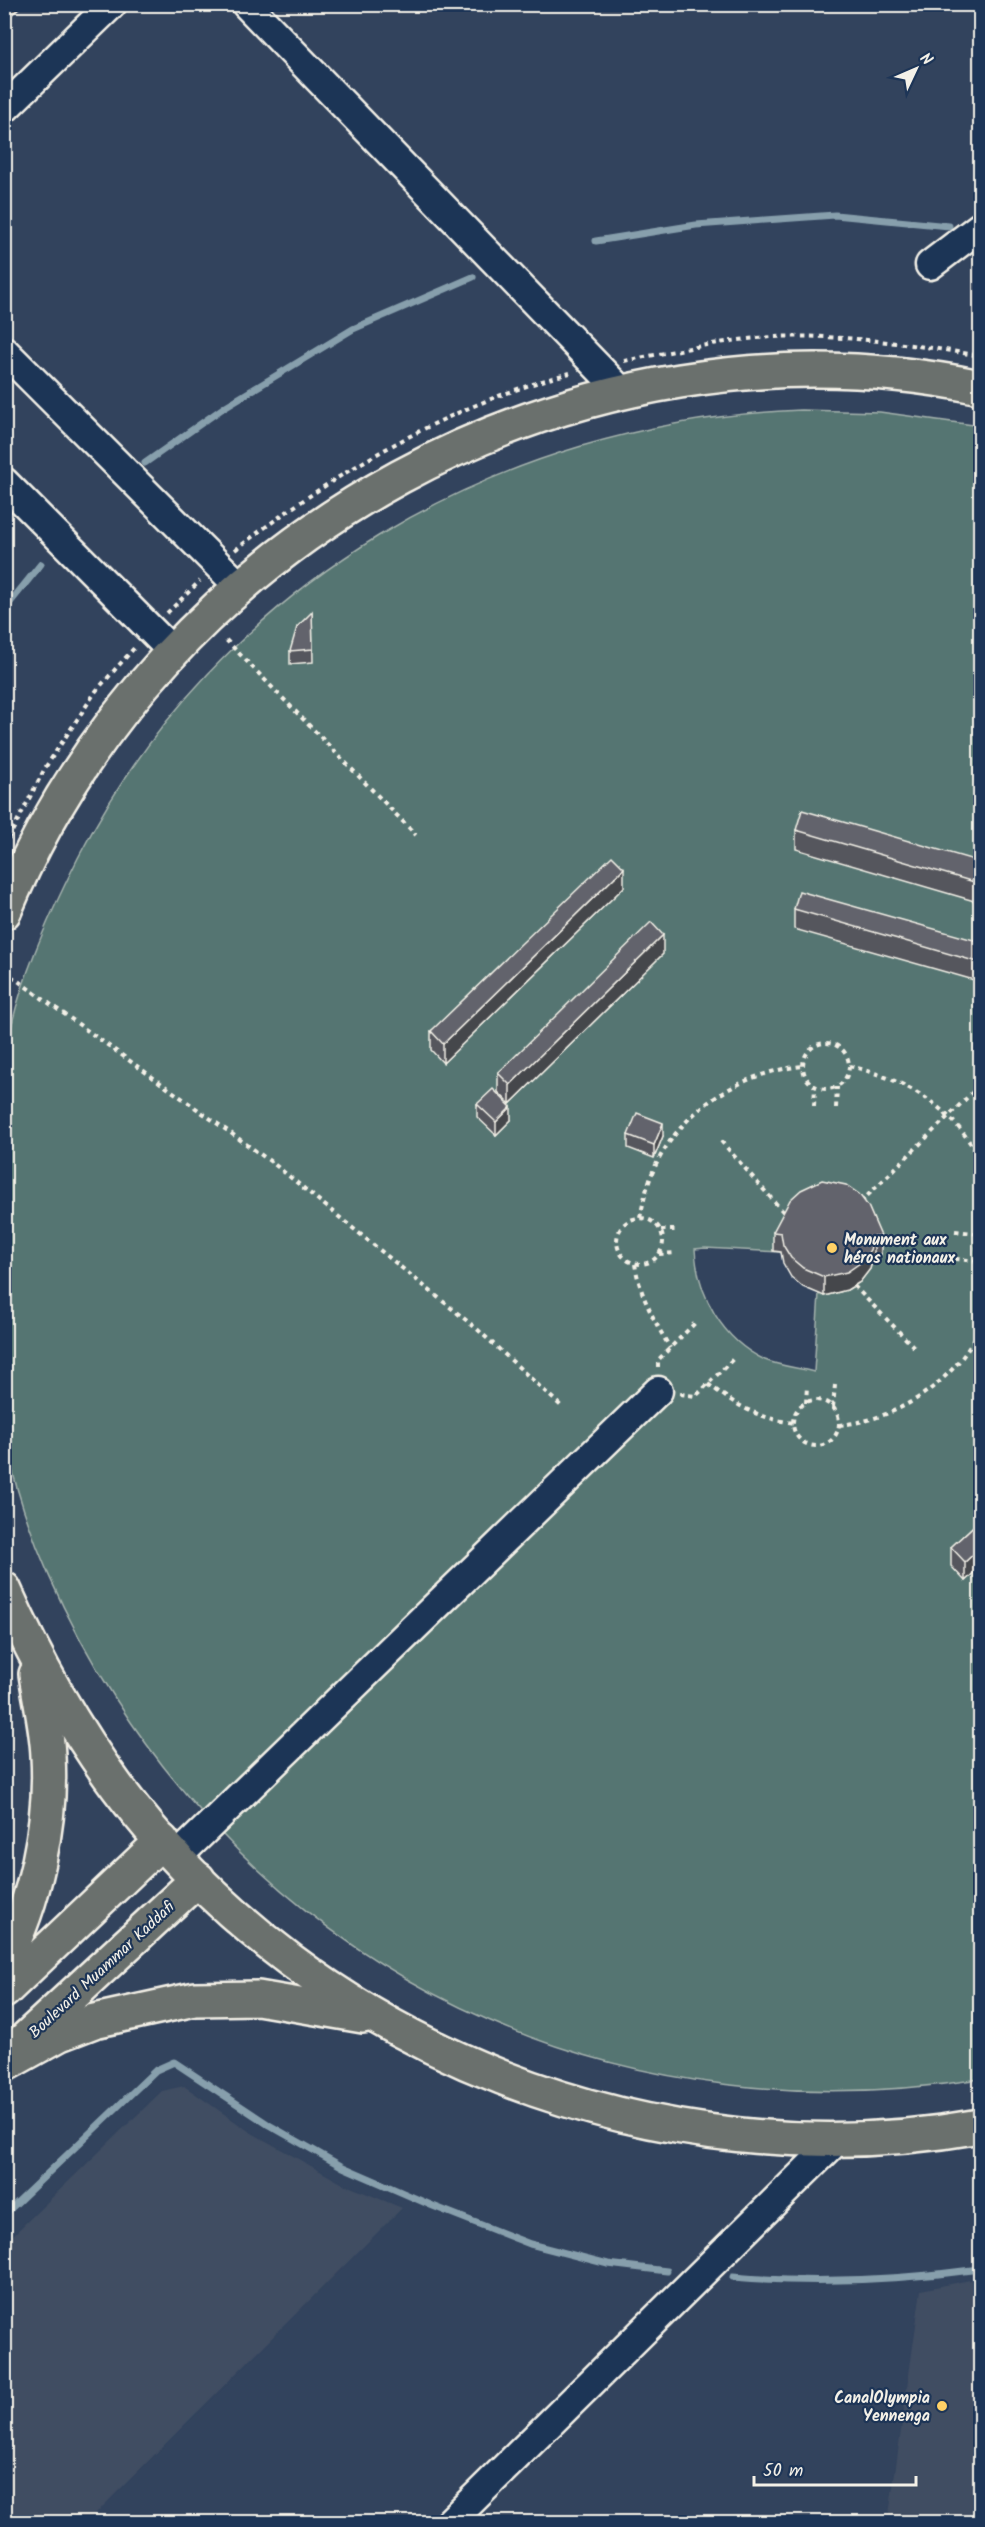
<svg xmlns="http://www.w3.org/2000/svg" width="985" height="2527" viewBox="0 0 985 2527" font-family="Kalam,sans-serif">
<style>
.built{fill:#404d62}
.green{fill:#557472;stroke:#a4b2ad;stroke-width:1.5;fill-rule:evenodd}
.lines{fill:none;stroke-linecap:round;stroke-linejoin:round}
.stream{stroke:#879fac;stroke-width:7}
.minor-casing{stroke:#f4f1e8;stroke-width:33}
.major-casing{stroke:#f4f1e8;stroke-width:38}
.path{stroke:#f4f1e8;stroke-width:4;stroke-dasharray:4.5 4.5;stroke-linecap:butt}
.minor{stroke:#1d3557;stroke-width:28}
.major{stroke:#6b706d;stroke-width:33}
.wall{fill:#54565d;stroke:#f4f1e8;stroke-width:1.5}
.shaded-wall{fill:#45464c;stroke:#f4f1e8;stroke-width:1.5}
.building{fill:#62646c;stroke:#f4f1e8;stroke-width:1.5}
.poi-dot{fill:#ffd166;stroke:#1d3557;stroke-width:2}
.labels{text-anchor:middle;stroke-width:4.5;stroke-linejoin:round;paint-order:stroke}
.poi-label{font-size:16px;font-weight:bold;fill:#f4f1e8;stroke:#1d3557;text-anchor:start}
.street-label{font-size:16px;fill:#f4f1e8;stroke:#1d3557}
</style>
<rect width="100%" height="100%" fill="#32435d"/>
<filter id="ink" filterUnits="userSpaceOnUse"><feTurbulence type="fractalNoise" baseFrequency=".0167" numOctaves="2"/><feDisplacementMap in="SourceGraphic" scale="12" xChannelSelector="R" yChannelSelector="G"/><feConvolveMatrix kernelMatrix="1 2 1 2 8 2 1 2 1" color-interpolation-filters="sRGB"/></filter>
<g filter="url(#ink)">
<g class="built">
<polygon points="184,2086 250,2132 343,2184 402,2208 87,2522 5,2522 5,2243 162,2091"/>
<polygon points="980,2278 980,2522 888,2522 921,2290"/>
</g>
<path class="green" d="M801,410L880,412L980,426V2079C635,2134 305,1995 115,1698C66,1622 24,1532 6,1443C2,1421 5,1396 5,1373C5,1332 5,1290 5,1248C5,1206 5,1164 5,1122C5,1100 2,1075 6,1053C17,985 48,918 78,858C219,584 498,422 801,410ZM705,1248L781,1252C786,1275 798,1281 819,1293L814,1372C798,1368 780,1366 765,1360C722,1340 697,1294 695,1249Z"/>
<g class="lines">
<g class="stream">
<polyline points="596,241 696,225 835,215 949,226"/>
<polyline points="145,463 226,406 353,329 473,277"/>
<polyline points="4,610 41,564"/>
<polyline points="4,2215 156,2070 174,2062 269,2125 343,2167 433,2206 530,2244 608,2264 667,2271"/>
<path d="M733,2277C815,2284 899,2280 980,2269"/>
</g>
<g class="minor-casing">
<g id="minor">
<polyline points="246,4 623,393"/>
<polyline points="4,109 112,4"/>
<polyline points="930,265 980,227"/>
<polyline points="4,351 239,586"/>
<polyline points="4,482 172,651"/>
<polyline points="177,1857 658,1391"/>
<polyline points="450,2522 837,2140"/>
</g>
</g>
<g class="major-casing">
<g id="major">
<path d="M4,912C160,535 578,304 980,387"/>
<path d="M4,1589C35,1659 72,1726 118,1788C314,2051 659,2184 980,2126"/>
<path d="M4,1961C35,1903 52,1821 48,1756C47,1729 40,1701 36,1674"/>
<polyline points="4,1991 162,1841"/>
<polyline points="23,2041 198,1879"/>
<polyline points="4,2065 60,2034 94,2021 195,1999 258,1998 363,2016"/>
</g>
</g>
<g class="path">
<path d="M624,361C665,353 706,344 747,339C820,331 908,343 980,356"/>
<path d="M235,550C336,472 446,406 570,373"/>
<polyline points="167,613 200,581"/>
<polyline points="226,640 416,835"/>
<polyline points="4,847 45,768 96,691 135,647"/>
<polyline points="4,971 274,1164 477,1329 561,1406"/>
<circle cx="826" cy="1066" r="23"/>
<path d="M849,1066C903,1078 956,1108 980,1161"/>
<polyline points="814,1106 815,1087"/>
<polyline points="836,1108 837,1087"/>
<polyline points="721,1141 786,1215"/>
<polyline points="861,1202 980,1085"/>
<path d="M640,1218C644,1199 648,1179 658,1161C686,1106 744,1072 803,1066"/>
<circle cx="640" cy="1241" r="23"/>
<polyline points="661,1230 676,1230"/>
<polyline points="955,1231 980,1234"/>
<polyline points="980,1238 977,1247 980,1262"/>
<polyline points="659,1254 675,1253"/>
<polyline points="955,1259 980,1261"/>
<path d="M635,1264C640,1296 654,1320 670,1348"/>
<polyline points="854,1286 914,1347"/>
<polyline points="658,1367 658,1360 697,1321"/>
<path d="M708,1384C737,1406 757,1418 794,1423"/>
<polyline points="680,1394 696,1396 734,1358"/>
<circle cx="816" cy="1423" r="23"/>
<polyline points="806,1403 807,1386"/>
<polyline points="833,1407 835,1385"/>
<path d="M839,1425C898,1420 955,1382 980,1328"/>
<polyline points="4,1671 8,1684"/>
</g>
<use href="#minor" class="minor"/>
<use href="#major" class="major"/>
</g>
<g class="wall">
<polygon points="312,612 313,662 290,664 290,651"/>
<polygon points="796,830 981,862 981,903 796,849"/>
<polygon points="624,887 443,1063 431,1050 431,1031"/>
<polygon points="794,909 981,942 981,982 794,929"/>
<polygon points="663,954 510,1104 498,1092 498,1073"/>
<polygon points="477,1104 511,1120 496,1135 477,1117"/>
<polygon points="628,1135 663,1136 654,1158 628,1148"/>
<polygon points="773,1232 881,1236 881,1255 874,1254 870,1269 860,1282 847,1290 824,1296 803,1287 791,1277 783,1263 781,1252 773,1251"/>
<polygon points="981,1519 981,1566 965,1581 951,1566 951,1547"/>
</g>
<g class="shaded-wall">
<polygon points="4,4 23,4 4,22"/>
<polygon points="624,868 624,887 443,1063 443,1044"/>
<polygon points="663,935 663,954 510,1104 510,1085"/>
<polygon points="511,1107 511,1120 496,1135 496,1122"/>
<polygon points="663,1123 663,1136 654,1158 654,1145"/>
<polygon points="874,1236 874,1254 870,1269 860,1282 847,1290 824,1296 824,1277"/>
<polygon points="981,1547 981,1566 965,1581 965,1562"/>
</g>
<g class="building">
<polygon points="312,612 313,649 290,651 297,627"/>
<polygon points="802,810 981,862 981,884 796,830"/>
<polygon points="612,856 624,868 443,1044 431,1031"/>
<polygon points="799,891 981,942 981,963 794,909"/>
<polygon points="651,922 663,935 510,1085 498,1073"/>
<polygon points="493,1089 511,1107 496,1122 477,1104"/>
<polygon points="637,1113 663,1123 654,1145 628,1135"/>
<polygon points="822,1180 846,1185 859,1194 868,1206 881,1236 874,1236 870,1250 860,1263 847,1272 824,1277 803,1268 791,1258 783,1245 781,1233 773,1232 790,1200 801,1190"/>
<polygon points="981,1519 981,1547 965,1562 951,1547"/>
</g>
</g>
<g class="poi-dot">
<circle cx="832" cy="1248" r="6"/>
<circle cx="942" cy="2406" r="6"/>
</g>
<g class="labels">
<g class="poi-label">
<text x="844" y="1245">Monument aux<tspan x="844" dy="18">héros nationaux</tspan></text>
<text x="930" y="2403" text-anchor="end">CanalOlympia<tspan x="930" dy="18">Yennenga</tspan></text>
</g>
<g class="street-label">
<text transform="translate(101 1969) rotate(-43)" y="6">Boulevard Muammar Kaddafi</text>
</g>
</g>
<rect width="985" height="2527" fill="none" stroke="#1d3557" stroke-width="24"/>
<rect x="12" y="12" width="961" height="2503" fill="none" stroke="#f4f1e8" stroke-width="2" filter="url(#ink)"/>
<g transform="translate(916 69) rotate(46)" stroke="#1d3557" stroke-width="4.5" paint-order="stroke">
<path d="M0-4.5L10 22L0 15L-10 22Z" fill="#f4f1e8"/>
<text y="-9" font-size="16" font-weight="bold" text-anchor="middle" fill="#f4f1e8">N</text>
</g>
<path d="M754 2476v9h162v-9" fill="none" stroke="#f4f1e8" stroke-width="3"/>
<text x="763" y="2476" font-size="18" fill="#f4f1e8" stroke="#1d3557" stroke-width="4.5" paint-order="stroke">50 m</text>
</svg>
